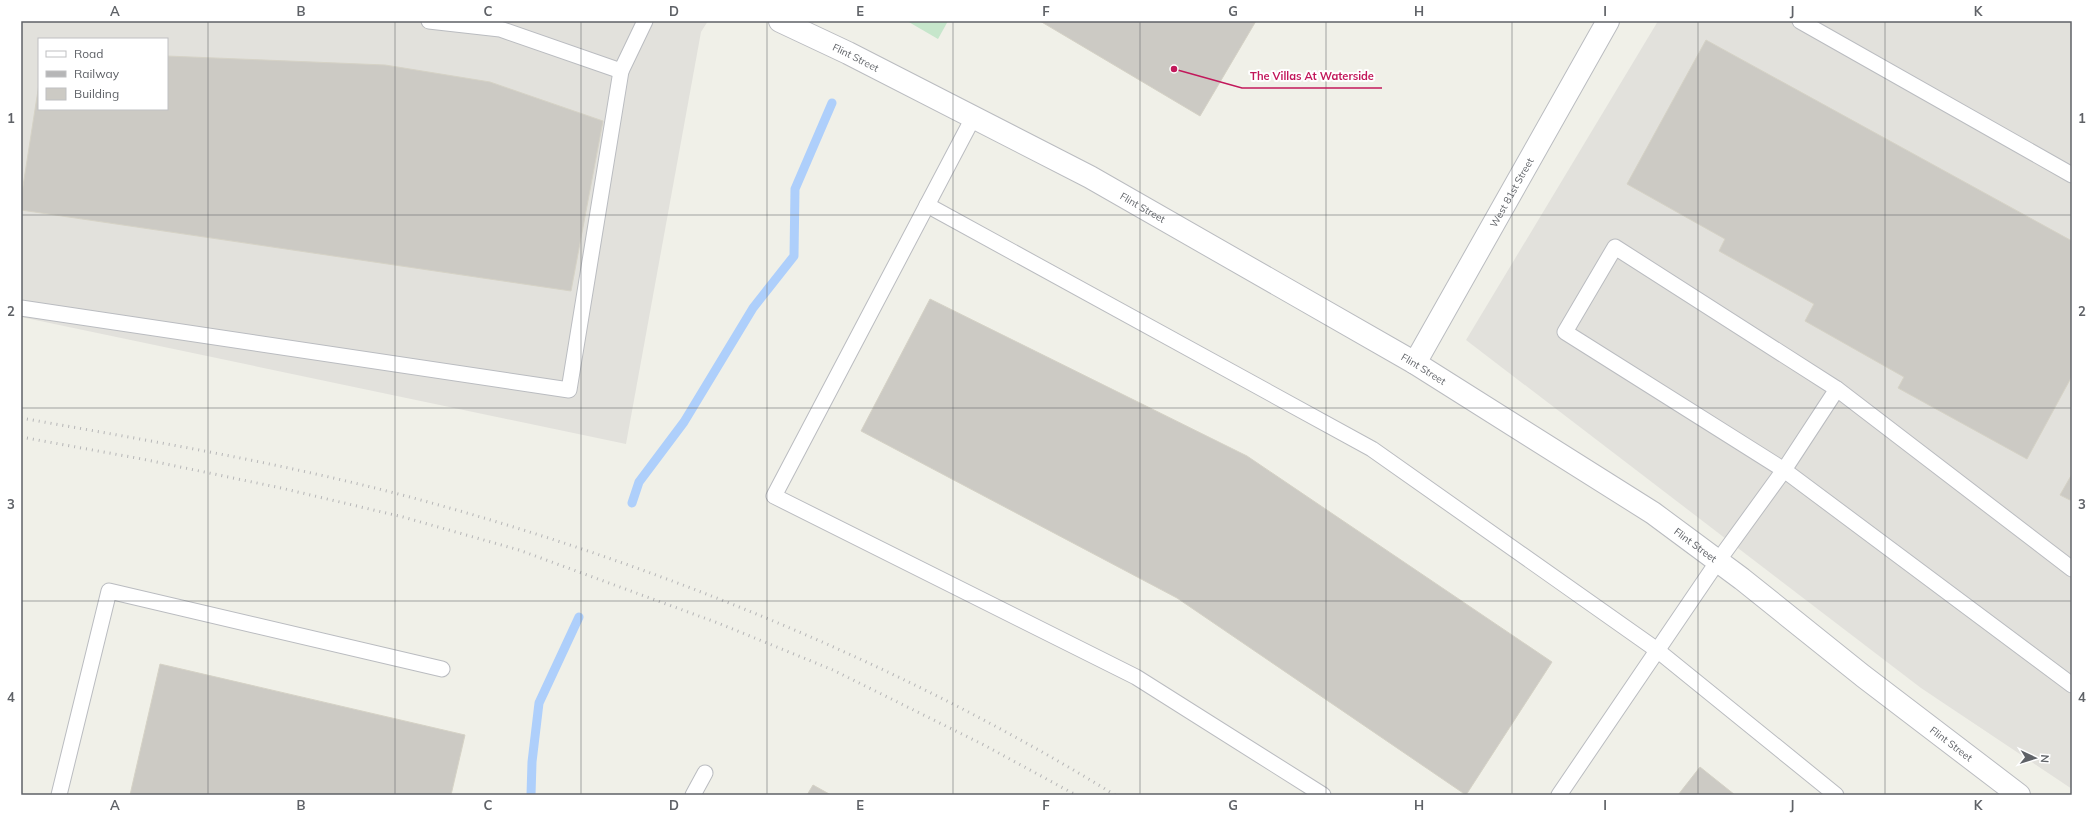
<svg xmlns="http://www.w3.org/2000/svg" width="2093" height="816" viewBox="0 0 2093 816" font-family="Mulish,sans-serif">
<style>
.industrial{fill:#e2e1dc;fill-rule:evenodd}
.green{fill:#c6e6cb}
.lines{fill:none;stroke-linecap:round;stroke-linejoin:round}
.stream{stroke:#aecffb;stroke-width:9}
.building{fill:#cccac4;stroke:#d5d2c6}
.lane-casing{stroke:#babcc0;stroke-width:17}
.street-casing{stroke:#babcc0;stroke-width:24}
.lane{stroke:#fff;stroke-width:15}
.street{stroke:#fff;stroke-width:22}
.rail{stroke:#b6b6b7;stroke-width:3;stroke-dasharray:1 5;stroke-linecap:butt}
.grid{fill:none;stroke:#5f6267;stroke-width:1;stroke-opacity:0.55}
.labels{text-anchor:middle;stroke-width:4;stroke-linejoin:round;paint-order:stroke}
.street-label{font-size:10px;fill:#5f6267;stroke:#fff}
.leader{fill:none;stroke:#c2185b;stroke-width:1.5}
.callout-dot{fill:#c2185b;stroke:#fff;stroke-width:1.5}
.callout-label{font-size:11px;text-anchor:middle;font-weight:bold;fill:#c2185b;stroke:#fff;stroke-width:4;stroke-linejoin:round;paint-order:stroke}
.neatline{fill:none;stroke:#5f6267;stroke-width:1.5}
.grid-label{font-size:13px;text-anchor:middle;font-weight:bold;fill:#5f6267}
</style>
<rect width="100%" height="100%" fill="#f0f0e8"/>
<g class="industrial">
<path d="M21,21H708L701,32L626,444L21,317ZM39,39H167V109H39Z"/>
<polygon points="1658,21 2072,21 2072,789 1921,688 1466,340"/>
</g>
<polygon class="green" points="907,21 948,21 938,39"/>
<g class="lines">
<g class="stream">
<polyline points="632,503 639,482 684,422 753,308 794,256 795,189 832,103"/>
<polyline points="531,795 532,762 539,703 579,617"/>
</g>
</g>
<g class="building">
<polygon points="1040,21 1256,21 1200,116"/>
<polygon points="1706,40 2072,241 2072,376 2027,459 1898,388 1904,377 1805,321 1814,304 1719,251 1725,239 1627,184"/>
<polygon points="167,56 385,65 490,82 603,121 571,291 21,210 21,199 39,84 39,109 167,109"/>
<polygon points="930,299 1247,456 1552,662 1466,795 1177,598 861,431"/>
<polygon points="2072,474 2072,501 2060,495"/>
<polygon points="160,664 465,735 451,795 130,795"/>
<polygon points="1700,767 1735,795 1678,795"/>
<polygon points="813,785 831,795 807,795"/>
</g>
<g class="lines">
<g class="lane-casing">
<g id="lane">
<polyline points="429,21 500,29 621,71 645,21"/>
<polyline points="1800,21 2072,175"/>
<polyline points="974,116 774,496 1136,677 1323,795"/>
<polyline points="927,205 1372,449 1657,650 1836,795"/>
<polyline points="21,308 569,390 621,71"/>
<polyline points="2072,569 1837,389 1615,247 1565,332 1784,470 2072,685"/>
<polyline points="59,795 109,591 442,669"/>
<polyline points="693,795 705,773"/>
<polyline points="1559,795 1718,561 1784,470 1837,389"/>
</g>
</g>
<g class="street-casing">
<g id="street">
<path id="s1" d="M780,21L848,53L1090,177L1415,363L1653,513L1742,579L1863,676L2019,795"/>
<path id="s2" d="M1415,363L1608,21"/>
</g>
</g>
<use href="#lane" class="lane"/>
<use href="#street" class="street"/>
<g class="rail">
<path d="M21,418C157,442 295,465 428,502C664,567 906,666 1115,795"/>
<polyline points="21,437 142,459 281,488 403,517 519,550 718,623 833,670 984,745 1076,795"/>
</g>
</g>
<path class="grid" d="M208,21V795M395,21V795M581,21V795M767,21V795M953,21V795M1140,21V795M1326,21V795M1512,21V795M1698,21V795M1885,21V795M21,215H2072M21,408H2072M21,601H2072"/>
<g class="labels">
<g class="street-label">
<text dy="4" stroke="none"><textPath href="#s1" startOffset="84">Flint Street</textPath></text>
<text dy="4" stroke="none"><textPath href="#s2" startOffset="196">West 81st Street</textPath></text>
<text dy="4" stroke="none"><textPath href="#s1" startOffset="408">Flint Street</textPath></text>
<text dy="4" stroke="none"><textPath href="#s1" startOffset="732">Flint Street</textPath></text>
<text dy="4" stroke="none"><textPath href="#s1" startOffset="1056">Flint Street</textPath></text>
<text dy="4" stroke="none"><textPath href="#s1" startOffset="1380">Flint Street</textPath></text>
</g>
</g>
<path class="leader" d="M1174 69L1242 88H1382"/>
<circle class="callout-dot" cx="1174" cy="69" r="4"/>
<g class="callout-label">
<text x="1312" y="80">The Villas At Waterside</text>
</g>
<rect width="2093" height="816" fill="none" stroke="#ffffff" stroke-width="44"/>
<rect x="38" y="38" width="130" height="72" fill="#ffffff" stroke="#bfc0c2"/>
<rect x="46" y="51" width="20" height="6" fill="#ffffff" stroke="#bfc0c2"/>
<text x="74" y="58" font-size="12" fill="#5f6267">Road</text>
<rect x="46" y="71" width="20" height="6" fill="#b6b6b7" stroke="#bfc0c2"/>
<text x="74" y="78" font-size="12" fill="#5f6267">Railway</text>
<rect x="46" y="88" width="20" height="12" fill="#cccac4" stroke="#bfc0c2"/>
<text x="74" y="98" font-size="12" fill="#5f6267">Building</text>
<g transform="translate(2035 758) rotate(94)" stroke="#ffffff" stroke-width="3" paint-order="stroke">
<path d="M0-3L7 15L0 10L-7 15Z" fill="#5f6267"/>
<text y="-6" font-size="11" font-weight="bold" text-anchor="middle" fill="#5f6267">N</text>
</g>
<rect x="22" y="22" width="2049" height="772" class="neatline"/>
<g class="grid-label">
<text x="115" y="16">A</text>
<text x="301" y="16">B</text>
<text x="488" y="16">C</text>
<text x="674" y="16">D</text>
<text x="860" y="16">E</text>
<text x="1046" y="16">F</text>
<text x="1233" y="16">G</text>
<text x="1419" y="16">H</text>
<text x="1605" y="16">I</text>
<text x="1792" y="16">J</text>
<text x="1978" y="16">K</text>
<text x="11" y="123">1</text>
<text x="2082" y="123">1</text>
<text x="11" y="316">2</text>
<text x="2082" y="316">2</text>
<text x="11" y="509">3</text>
<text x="2082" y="509">3</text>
<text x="11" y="702">4</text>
<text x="2082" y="702">4</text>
<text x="115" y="810">A</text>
<text x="301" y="810">B</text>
<text x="488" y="810">C</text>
<text x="674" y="810">D</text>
<text x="860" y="810">E</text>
<text x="1046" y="810">F</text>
<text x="1233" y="810">G</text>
<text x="1419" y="810">H</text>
<text x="1605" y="810">I</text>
<text x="1792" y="810">J</text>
<text x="1978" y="810">K</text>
</g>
</svg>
